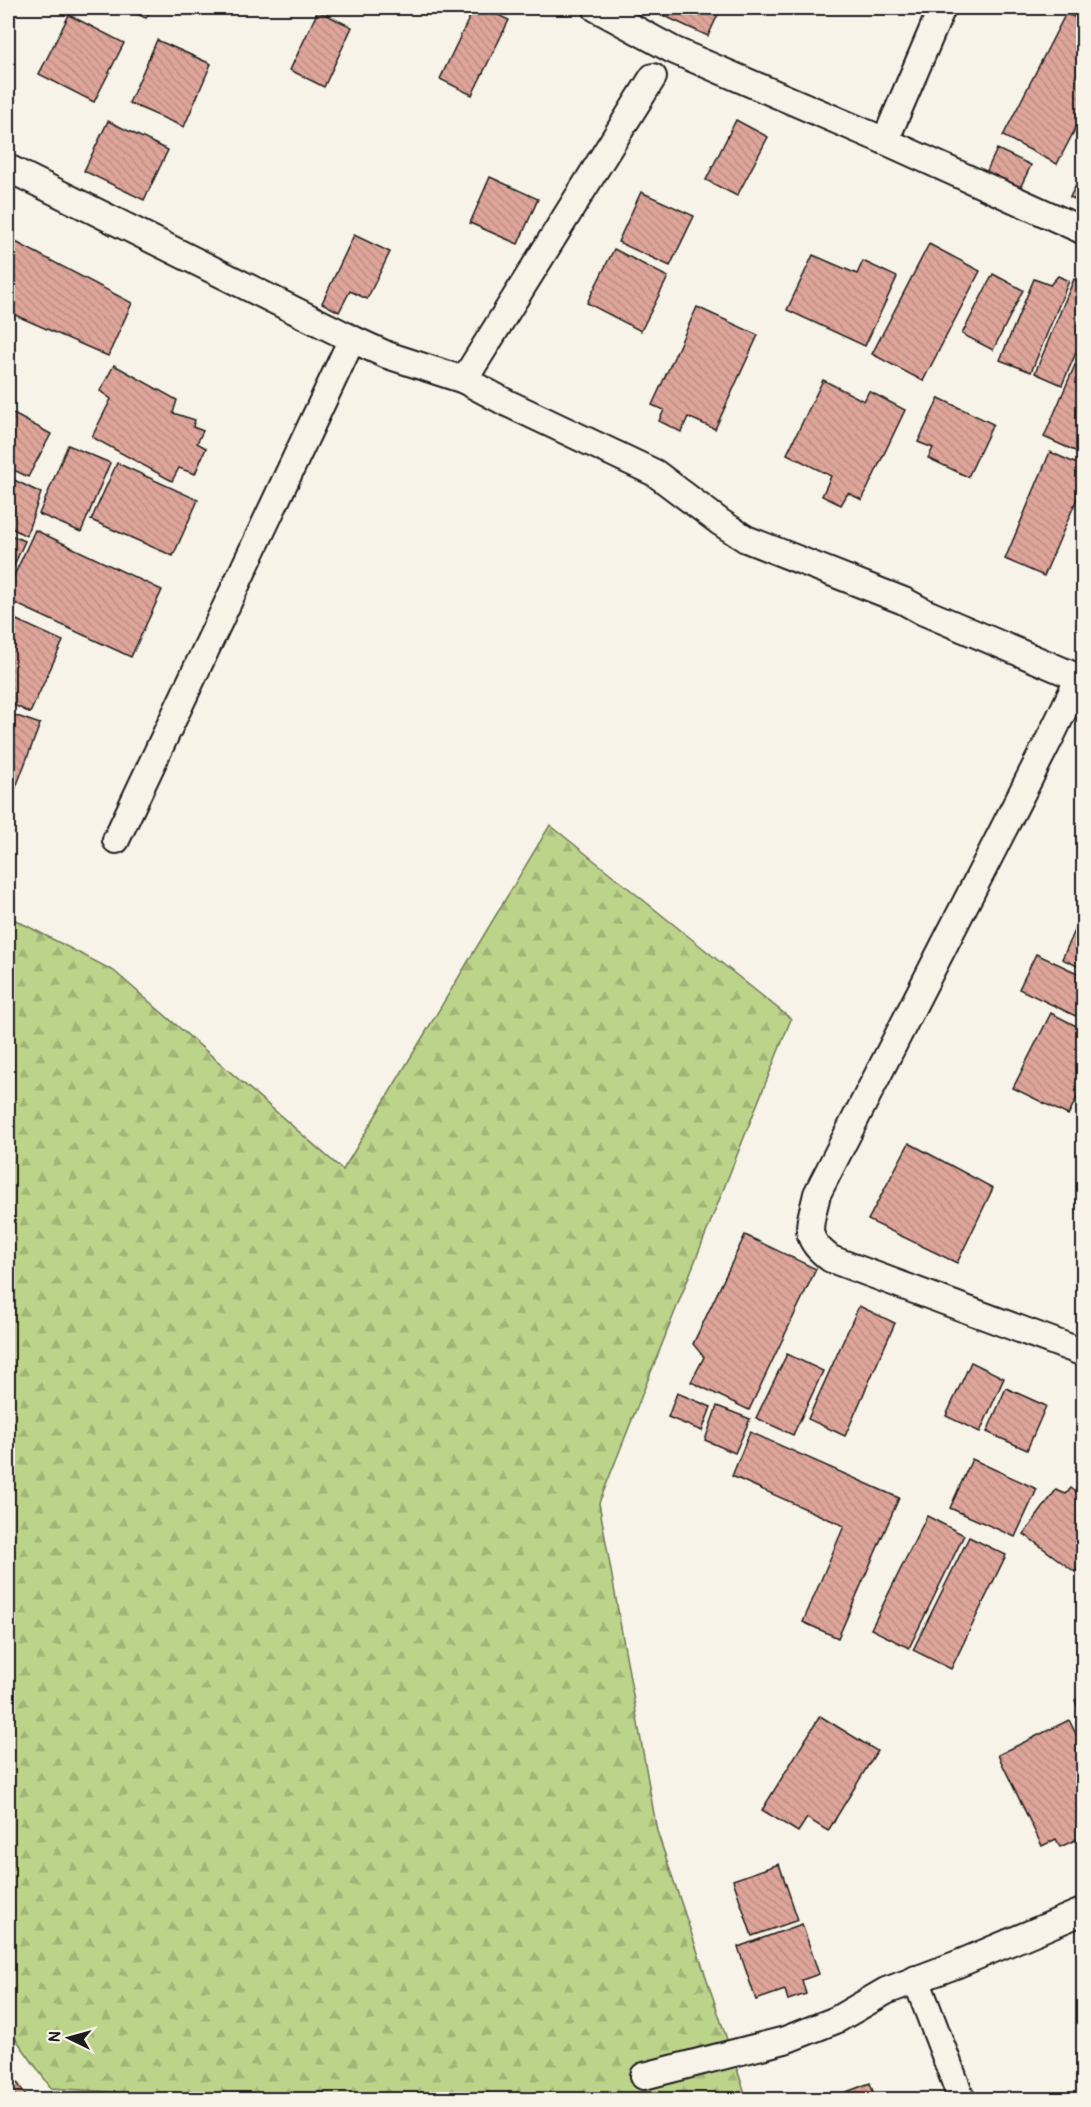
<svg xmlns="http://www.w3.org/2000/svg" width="1091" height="2107" viewBox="0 0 1091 2107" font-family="Pangolin,sans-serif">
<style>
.forest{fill:url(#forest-firs);stroke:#6c7853;stroke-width:1.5}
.building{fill:url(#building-back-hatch);stroke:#1c1c1c;stroke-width:1.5}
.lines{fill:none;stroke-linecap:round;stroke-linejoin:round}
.minor-casing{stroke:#1c1c1c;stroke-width:30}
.minor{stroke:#f7f3e8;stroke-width:26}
</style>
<defs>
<pattern id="forest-firs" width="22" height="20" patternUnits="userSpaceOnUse" patternTransform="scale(1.5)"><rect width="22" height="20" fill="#bcd48a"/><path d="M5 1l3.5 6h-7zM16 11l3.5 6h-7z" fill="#a1b576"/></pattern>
<pattern id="building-back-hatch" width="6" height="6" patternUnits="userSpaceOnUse" patternTransform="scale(1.5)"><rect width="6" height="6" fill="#dea59a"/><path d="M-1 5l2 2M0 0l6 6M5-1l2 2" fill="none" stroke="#be8d84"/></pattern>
</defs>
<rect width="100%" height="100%" fill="#f7f3e8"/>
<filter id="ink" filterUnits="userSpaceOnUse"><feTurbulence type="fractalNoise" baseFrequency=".0167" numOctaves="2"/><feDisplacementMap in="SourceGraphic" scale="12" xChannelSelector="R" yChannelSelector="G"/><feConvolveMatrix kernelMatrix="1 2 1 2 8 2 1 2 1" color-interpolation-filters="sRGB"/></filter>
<g filter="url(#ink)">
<polygon class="forest" points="550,825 791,1019 599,1503 657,1831 747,2099 234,2100 51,2088 8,2028 8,916 114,971 343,1170"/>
<g class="building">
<polygon points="123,8 151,8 146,18"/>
<polygon points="474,8 483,8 509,20 472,95 440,79"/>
<polygon points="647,8 721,8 708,36"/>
<polygon points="318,11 352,27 324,87 290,70"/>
<polygon points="1066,13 1084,22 1084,112 1057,164 1003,136"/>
<polygon points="69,15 124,43 94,102 39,74"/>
<polygon points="157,40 211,64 184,127 129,103"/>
<polygon points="736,120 768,137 737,196 706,180"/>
<polygon points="108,121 168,150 144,200 84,171"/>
<polygon points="997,149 1031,165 1018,192 984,177"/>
<polygon points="1084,168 1084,203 1070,197"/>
<polygon points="490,177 538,199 518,244 470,223"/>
<polygon points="641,192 694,216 670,266 618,242"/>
<polygon points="354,235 390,252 367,299 350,291 339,312 322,303"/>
<polygon points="8,238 132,303 108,356 8,312"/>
<polygon points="929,244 980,271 923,381 872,354"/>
<polygon points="614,249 668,277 641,331 587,303"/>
<polygon points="813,255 857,274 863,261 897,277 865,346 787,310"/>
<polygon points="993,274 1023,290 993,350 962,334"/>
<polygon points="1058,276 1069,281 1031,372 1000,360 1034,279 1050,285"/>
<polygon points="1074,279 1084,284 1084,334 1062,385 1035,373"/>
<polygon points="697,307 758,335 715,429 688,417 681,432 659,421 664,410 652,405"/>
<polygon points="114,365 177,400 173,413 195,420 193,427 203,431 197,443 206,448 195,474 179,468 172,481 92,437 111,399 100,391"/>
<polygon points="1075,365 1084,369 1084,455 1044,437"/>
<polygon points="823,380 864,401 869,391 905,410 862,500 848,493 841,505 822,496 831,476 787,454"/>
<polygon points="939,398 993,424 968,477 928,458 933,448 918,442"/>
<polygon points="8,411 51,434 28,477 8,467"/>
<polygon points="68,445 110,463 81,532 39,514"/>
<polygon points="1050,452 1084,467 1084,482 1044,576 1005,559"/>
<polygon points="117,463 198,500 173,556 91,520"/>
<polygon points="8,477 41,493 26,536 8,526"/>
<polygon points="35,530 162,590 131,657 8,600 8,589"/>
<polygon points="8,534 25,541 11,572 8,571"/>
<polygon points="8,616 63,641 30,713 8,702"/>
<polygon points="8,713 40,724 13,795 8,792"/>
<polygon points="1078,924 1084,927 1084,969 1062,959"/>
<polygon points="1036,954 1084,976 1084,1020 1019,989"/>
<polygon points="1051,1013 1084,1030 1084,1084 1068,1115 1013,1088"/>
<polygon points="909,1143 993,1188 957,1263 868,1220"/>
<polygon points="745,1235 816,1269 749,1410 691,1382 704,1357 693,1344"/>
<polygon points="859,1306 895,1323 845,1436 808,1419"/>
<polygon points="787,1354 823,1371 793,1435 756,1418"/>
<polygon points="971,1362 1004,1378 980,1432 946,1416"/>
<polygon points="1006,1388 1046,1406 1027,1450 987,1432"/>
<polygon points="677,1393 711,1407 702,1431 668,1417"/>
<polygon points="717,1406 750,1419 735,1453 705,1440"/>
<polygon points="750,1432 899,1498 838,1638 803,1622 844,1526 732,1476"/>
<polygon points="972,1459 1037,1489 1015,1537 950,1508"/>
<polygon points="1071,1488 1084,1498 1084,1560 1075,1572 1024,1534 1056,1490 1066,1494"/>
<polygon points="927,1516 964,1535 909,1648 871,1629"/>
<polygon points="969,1537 1006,1555 951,1669 913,1650"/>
<polygon points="1084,1697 1084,1722 1075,1700"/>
<polygon points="820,1716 877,1751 828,1831 807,1818 798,1832 762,1810"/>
<polygon points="1069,1720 1084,1750 1084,1836 1060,1847 1056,1839 1042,1846 998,1755"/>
<polygon points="779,1864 798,1920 752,1936 733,1880"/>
<polygon points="802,1924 819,1974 802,1980 806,1994 788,2000 785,1990 756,2000 738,1947"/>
<polygon points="8,2069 29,2100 8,2100"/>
<polygon points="870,2083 876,2100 825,2100"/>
</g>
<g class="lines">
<g class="minor-casing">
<g id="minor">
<polyline points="596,8 673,50 885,141 1084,231"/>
<polyline points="885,141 942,8"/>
<polyline points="8,168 352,339 387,355 464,380 507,403 655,473 720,522 746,539 904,601 924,612 1084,680"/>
<polyline points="464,380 653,77"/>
<path d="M1079,678L1052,734L817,1194C810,1226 801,1237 831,1259L1084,1353"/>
<polyline points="116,840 352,339"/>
<polyline points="916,1979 962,2100"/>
<polyline points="644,2076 785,2040 836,2020 886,1991 958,1964 1084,1911"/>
</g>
</g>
<use href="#minor" class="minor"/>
</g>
</g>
<rect width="1091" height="2107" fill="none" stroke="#f7f3e8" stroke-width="30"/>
<rect x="15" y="15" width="1061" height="2077" fill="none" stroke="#1c1c1c" stroke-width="2" filter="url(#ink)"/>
<g transform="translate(69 2038) rotate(275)" stroke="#f7f3e8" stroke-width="4.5" paint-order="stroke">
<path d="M0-4.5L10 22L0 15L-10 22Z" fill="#1c1c1c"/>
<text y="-9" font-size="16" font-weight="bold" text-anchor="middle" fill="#1c1c1c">N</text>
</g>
</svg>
